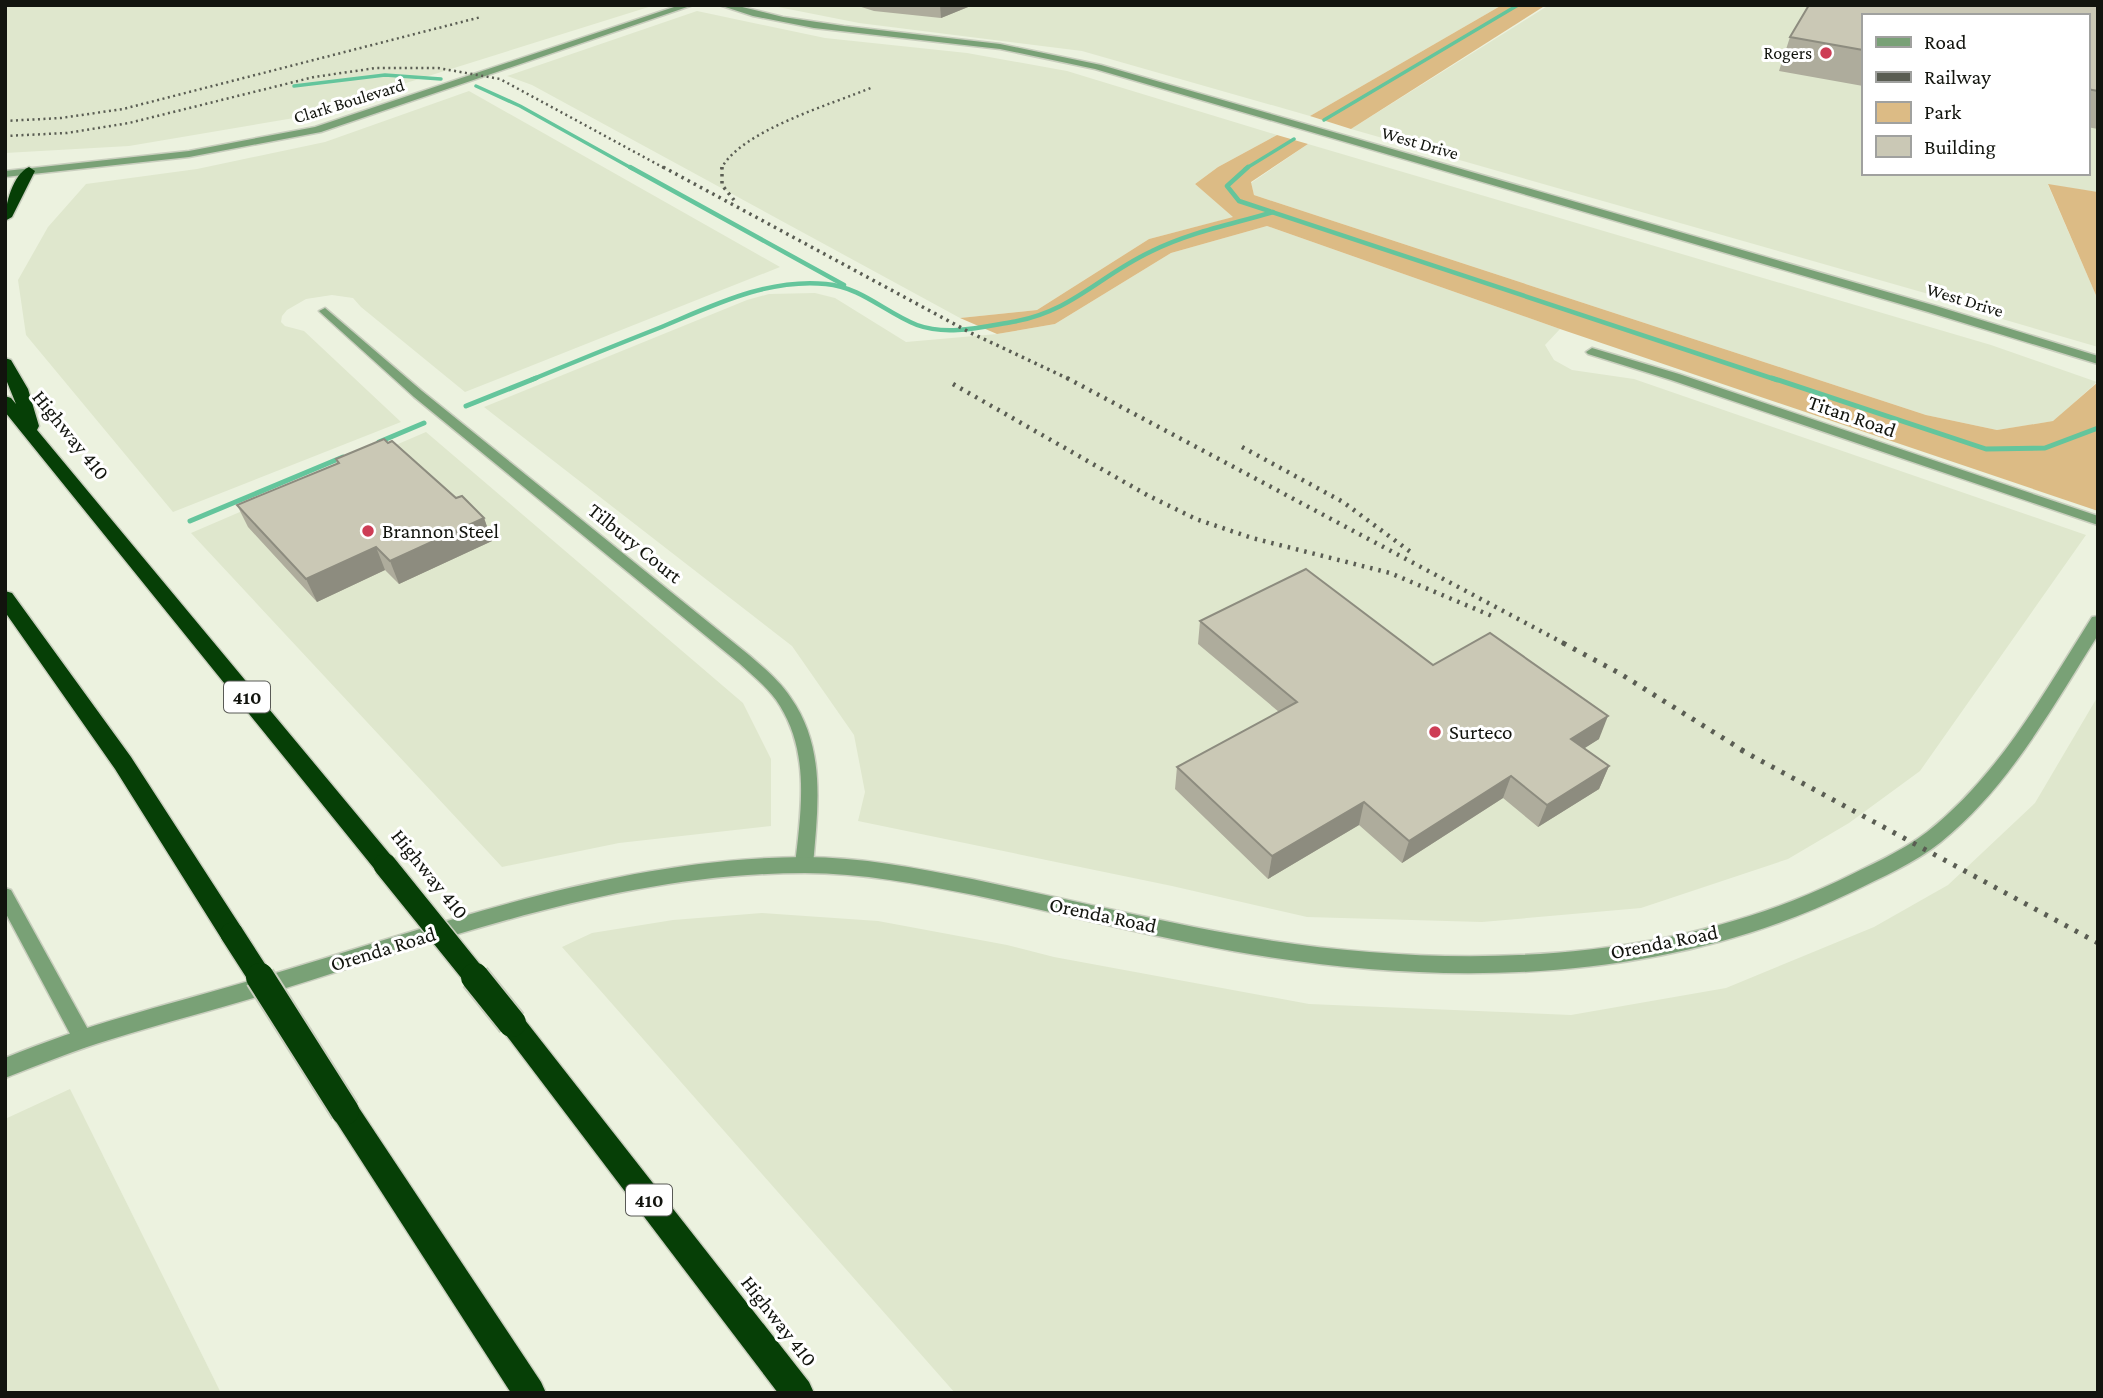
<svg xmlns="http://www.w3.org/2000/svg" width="2103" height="1398" viewBox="0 0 2103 1398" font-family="'Crimson Pro',serif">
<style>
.built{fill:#dfe7cd;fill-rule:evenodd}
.green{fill:#dcbb85}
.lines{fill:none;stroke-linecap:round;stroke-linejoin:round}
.stream-far2{stroke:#64c59c;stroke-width:3.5}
.stream-far1{stroke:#64c59c;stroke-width:4.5}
.stream{stroke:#64c59c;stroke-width:5}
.minor-casing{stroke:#c9cebe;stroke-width:3}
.tertiary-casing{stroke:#c9cebe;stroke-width:3}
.motorway-casing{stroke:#c9cebe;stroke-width:3}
.minor{fill:#79a176;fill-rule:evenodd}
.tertiary{fill:#79a176;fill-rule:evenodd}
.motorway{fill:#063f06;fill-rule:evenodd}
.rail-far3{stroke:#5a5d53;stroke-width:2.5;stroke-dasharray:2 3.5;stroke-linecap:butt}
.rail-far2{stroke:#5a5d53;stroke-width:3.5;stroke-dasharray:2.5 4.5;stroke-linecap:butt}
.rail-far1{stroke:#5a5d53;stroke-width:4.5;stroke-dasharray:2.5 6;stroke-linecap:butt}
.rail{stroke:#5a5d53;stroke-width:5;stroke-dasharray:3.5 8;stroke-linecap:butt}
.motorway-bridge-far1-casing{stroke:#c9cebe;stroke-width:26;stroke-linecap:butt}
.motorway-bridge-casing{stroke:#c9cebe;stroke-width:32;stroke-linecap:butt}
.motorway-bridge-far1{stroke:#063f06;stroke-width:23}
.motorway-bridge{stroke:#063f06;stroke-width:28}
.wall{fill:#aeac9c}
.shaded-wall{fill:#8d8c7f}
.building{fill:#cac8b5;stroke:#8d8c7f;stroke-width:2}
.poi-dot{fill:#cd3d55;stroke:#fff;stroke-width:2.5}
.labels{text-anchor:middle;stroke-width:6;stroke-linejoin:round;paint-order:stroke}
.far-poi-label{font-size:18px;fill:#12140e;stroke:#fff;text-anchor:end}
.far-street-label{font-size:18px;fill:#12140e;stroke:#fff}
.shield{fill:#fff;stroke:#595a56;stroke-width:2}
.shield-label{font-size:19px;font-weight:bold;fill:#12140e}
.street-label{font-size:21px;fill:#12140e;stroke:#fff}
.poi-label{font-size:21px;fill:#12140e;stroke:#fff;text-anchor:start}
</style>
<rect width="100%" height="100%" fill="#ecf2df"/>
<g class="built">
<polygon points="5,5 655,5 294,118 129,146 5,153"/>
<polygon points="768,5 1502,5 1310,116 1082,51 859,23"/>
<path d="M1549,5H2098V192L2048,185L2098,300V347L1992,316L1960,303L1351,129ZM1863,16H2087V173H1863Z"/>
<polygon points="697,11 825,38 967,53 1067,71 1277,135 1218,167 1195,184 1234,217 1149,239 1037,310 960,318 532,85 507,76"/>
<polygon points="469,91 780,267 465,392 361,307 353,298 332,295 306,299 287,310 282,316 281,322 285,326 304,331 401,422 173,512 26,335 18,280 48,227 86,184 197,169 325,142"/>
<polygon points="1308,144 1991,345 2097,382 2054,421 1997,430 1926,415 1254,195 1251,183"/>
<polygon points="1267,226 1560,329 1545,345 1554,360 1572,370 1634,379 2086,535 1920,771 1849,823 1788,859 1641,908 1482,922 1307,917 1172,886 858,821 865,792 854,735 792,646 484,407 747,300 769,294 815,293 835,298 906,342 997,334 1055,324 1171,253"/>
<polygon points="426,432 743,703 771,759 771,826 619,843 502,867 191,533"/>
<polygon points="2098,696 2098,1393 955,1393 562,947 592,933 673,920 762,913 878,921 1007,945 1054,957 1309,1004 1571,1015 1726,988 1874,927 1948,885 2035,803"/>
<polygon points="70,1089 221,1393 5,1393 5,1119"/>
</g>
<g class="green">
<polygon points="1502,5 1546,5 1351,129 1310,116"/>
<polygon points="1277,135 1308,144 1251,182 1254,195 1926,415 1997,430 2053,421 2098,382 2098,511 1560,329 1267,226 1171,253 1055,324 997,334 960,318 1037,310 1149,239 1233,217 1195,184 1218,167"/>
<polygon points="2048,184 2098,192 2098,300"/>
</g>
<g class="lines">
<g class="stream-far2">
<polyline points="294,86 385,75 441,79"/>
<polyline points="476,86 520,106 633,169"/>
<polyline points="1324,120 1518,5"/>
<polyline points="1245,169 1294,139"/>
</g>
<g class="stream-far1">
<polyline points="630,167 844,285"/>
<polyline points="1248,167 1227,186 1239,201 1777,380"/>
<path d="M531,380C574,362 616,345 659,328C712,306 767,278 826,284C861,287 886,313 917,325C947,336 982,327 1012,322C1072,312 1100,275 1152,251C1190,232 1233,224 1273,212"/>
</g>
<g class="stream">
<polyline points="1772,378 1986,449 2045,448 2098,428"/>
<polyline points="466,406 536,378"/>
<polyline points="379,442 424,423"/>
<polyline points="190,521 343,457"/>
</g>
<g class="minor-casing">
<g id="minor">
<path d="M325,308L422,391L749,655C764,668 780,681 791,698C826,748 818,807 813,865L810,870L804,872L798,870L795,865C801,812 810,754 780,706C770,689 753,676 739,663L414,397L321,313L319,311Z"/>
<polygon points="1592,348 1679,374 2098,516 2098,525 1671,380 1588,354 1586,352"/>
<polygon points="5,888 11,890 90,1033 93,1039 90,1045 83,1048 76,1045 5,912"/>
</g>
</g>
<g class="tertiary-casing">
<g id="tertiary">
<polygon points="680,5 693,5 321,132 189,157 5,177 5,171 189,151 315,127"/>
<polygon points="719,5 734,5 783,17 844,26 1000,44 1101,65 1936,306 2098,356 2098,364 1928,312 1095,69 1000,49 814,28 753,16"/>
<path d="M2098,616V635C2052,708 2009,787 1941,842C1915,863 1882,877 1852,892C1650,991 1411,988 1196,944C1121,929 1048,911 974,895C918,884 862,873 805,873C625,873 456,935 286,988C229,1006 170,1021 112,1039C75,1050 41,1064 5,1078V1058C96,1020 192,999 286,970C456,919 624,858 804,857C861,857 917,868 972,879C1046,895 1120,912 1194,927C1403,969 1642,975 1838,881C1868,866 1901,852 1927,832C1999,775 2044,693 2092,617Z"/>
</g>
</g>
<g class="motorway-casing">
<g id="motorway">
<path d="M29,167L35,171L12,217L5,221C5,204 13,174 29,167Z"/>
<polygon points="5,358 11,360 28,389 39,426 37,430 393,858 397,865 393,872 385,874 377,872 5,412 5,396 11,398 16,404 5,377"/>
<polygon points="5,591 12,593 131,757 241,927 244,934 241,941 232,944 223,941 115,769 5,612"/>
<polygon points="512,1012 521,1015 809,1382 814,1393 778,1393 503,1031 499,1023 503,1015"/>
<polygon points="345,1099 355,1102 541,1382 546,1393 511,1393 335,1120 331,1111 335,1102"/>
</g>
</g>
<use href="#minor" class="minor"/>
<use href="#tertiary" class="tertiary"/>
<use href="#motorway" class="motorway"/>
<g class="rail-far3">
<polyline points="5,121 61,118 123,109 481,17"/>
<polyline points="5,136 67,133 129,123 314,77 376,68 438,68 500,79 666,169"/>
<path d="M721,169C741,130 833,104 873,87"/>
</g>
<g class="rail-far2">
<polyline points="663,167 971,333 1071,380"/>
<polyline points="722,167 722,185 734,200"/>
</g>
<g class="rail-far1">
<polyline points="1067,378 1567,645"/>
<polyline points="953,384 1147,495 1196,519 1252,538 1390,573 1492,616"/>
<polyline points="1242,447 1343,502 1412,553"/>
</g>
<g class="rail">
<polyline points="1563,643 1619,673 1747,753"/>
<polyline points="1741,750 2098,943"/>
</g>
<g class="motorway-bridge-far1-casing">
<g id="motorway-bridge-far1">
<polyline points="385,865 477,979"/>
<polyline points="232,934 261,979"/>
</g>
</g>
<g class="motorway-bridge-casing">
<g id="motorway-bridge">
<polyline points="260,977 345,1111"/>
<polyline points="475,977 512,1023"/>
</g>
</g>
<use href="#motorway-bridge-far1" class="motorway-bridge-far1"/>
<use href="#motorway-bridge" class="motorway-bridge"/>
</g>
<g class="wall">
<polygon points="855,5 973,5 941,18 874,11"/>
<polygon points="1809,5 2098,5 2098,129 2087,127 2087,16 1863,16 1863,86 1779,71 1790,37"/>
<polygon points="336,459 456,498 484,518 492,541 399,584 385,570 317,602 248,527 237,505 337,464"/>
<polygon points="1200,621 1433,665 1599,739 1584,748 1609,766 1599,789 1538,827 1503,798 1402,863 1359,825 1268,879 1175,789 1177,767 1279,712 1198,644"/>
</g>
<g class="shaded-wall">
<polygon points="940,5 973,5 941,18"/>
<polygon points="484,518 492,541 399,584 390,561"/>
<polygon points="376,547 385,570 317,602 306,579"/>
<polygon points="1608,716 1599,739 1563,762 1571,739"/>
<polygon points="1609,766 1599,789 1538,827 1547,805"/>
<polygon points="1511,776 1503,798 1402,863 1409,841"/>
<polygon points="1364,802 1359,825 1268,879 1272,856"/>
</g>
<g class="building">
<polygon points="1809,5 2098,5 2098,91 2087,89 2087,16 1863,16 1863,50 1790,37"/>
<polygon points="384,439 388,443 392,441 456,498 462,496 484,518 390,561 376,547 306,579 237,505 339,463 336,459"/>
<polygon points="1306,569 1433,665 1490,633 1608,716 1571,739 1609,766 1547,805 1511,776 1409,841 1364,802 1272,856 1177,767 1297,702 1200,621"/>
</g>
<g class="poi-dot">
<circle cx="1826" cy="53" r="7"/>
<circle cx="368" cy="531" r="7"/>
<circle cx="1435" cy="732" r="7"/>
</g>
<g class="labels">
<g class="far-poi-label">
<text x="1812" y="59">Rogers</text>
</g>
<g class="far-street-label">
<text transform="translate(349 101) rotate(-17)" y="6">Clark Boulevard</text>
<text transform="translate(1420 143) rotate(16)" y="6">West Drive</text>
<text transform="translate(1965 300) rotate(17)" y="6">West Drive</text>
</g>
<g class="shield">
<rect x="224" y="681.5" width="46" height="31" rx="5"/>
<rect x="626" y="1184.5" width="46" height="31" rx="5"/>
</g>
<g class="shield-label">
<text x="247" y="704">410</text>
<text x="649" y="1207">410</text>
</g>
<g class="street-label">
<text transform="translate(1852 416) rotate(19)" y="7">Titan Road</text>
<text transform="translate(71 435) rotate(51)" y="7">Highway 410</text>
<text transform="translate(635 543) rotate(39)" y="7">Tilbury Court</text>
<text transform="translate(430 874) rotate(51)" y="7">Highway 410</text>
<text transform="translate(1103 915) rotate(12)" y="7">Orenda Road</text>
<text transform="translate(1664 942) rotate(-11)" y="7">Orenda Road</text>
<text transform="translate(383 949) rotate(-17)" y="7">Orenda Road</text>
<text transform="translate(779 1321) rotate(52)" y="7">Highway 410</text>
</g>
<g class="poi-label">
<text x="382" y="538">Brannon Steel</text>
<text x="1449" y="739">Surteco</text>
</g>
</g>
<rect width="2103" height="1398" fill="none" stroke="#12140e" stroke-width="14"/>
<rect x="1862" y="14" width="228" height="161" fill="#ffffff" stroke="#a0a19f" stroke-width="2"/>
<rect x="1876" y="37" width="35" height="10" fill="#79a176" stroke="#a0a19f" stroke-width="2"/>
<text x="1924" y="49" font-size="21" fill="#12140e">Road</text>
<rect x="1876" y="72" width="35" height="10" fill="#5a5d53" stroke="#a0a19f" stroke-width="2"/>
<text x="1924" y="84" font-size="21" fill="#12140e">Railway</text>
<rect x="1876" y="102" width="35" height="21" fill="#dcbb85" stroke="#a0a19f" stroke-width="2"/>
<text x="1924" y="119" font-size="21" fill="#12140e">Park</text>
<rect x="1876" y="136" width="35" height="21" fill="#cac8b5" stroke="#a0a19f" stroke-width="2"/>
<text x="1924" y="154" font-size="21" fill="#12140e">Building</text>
</svg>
